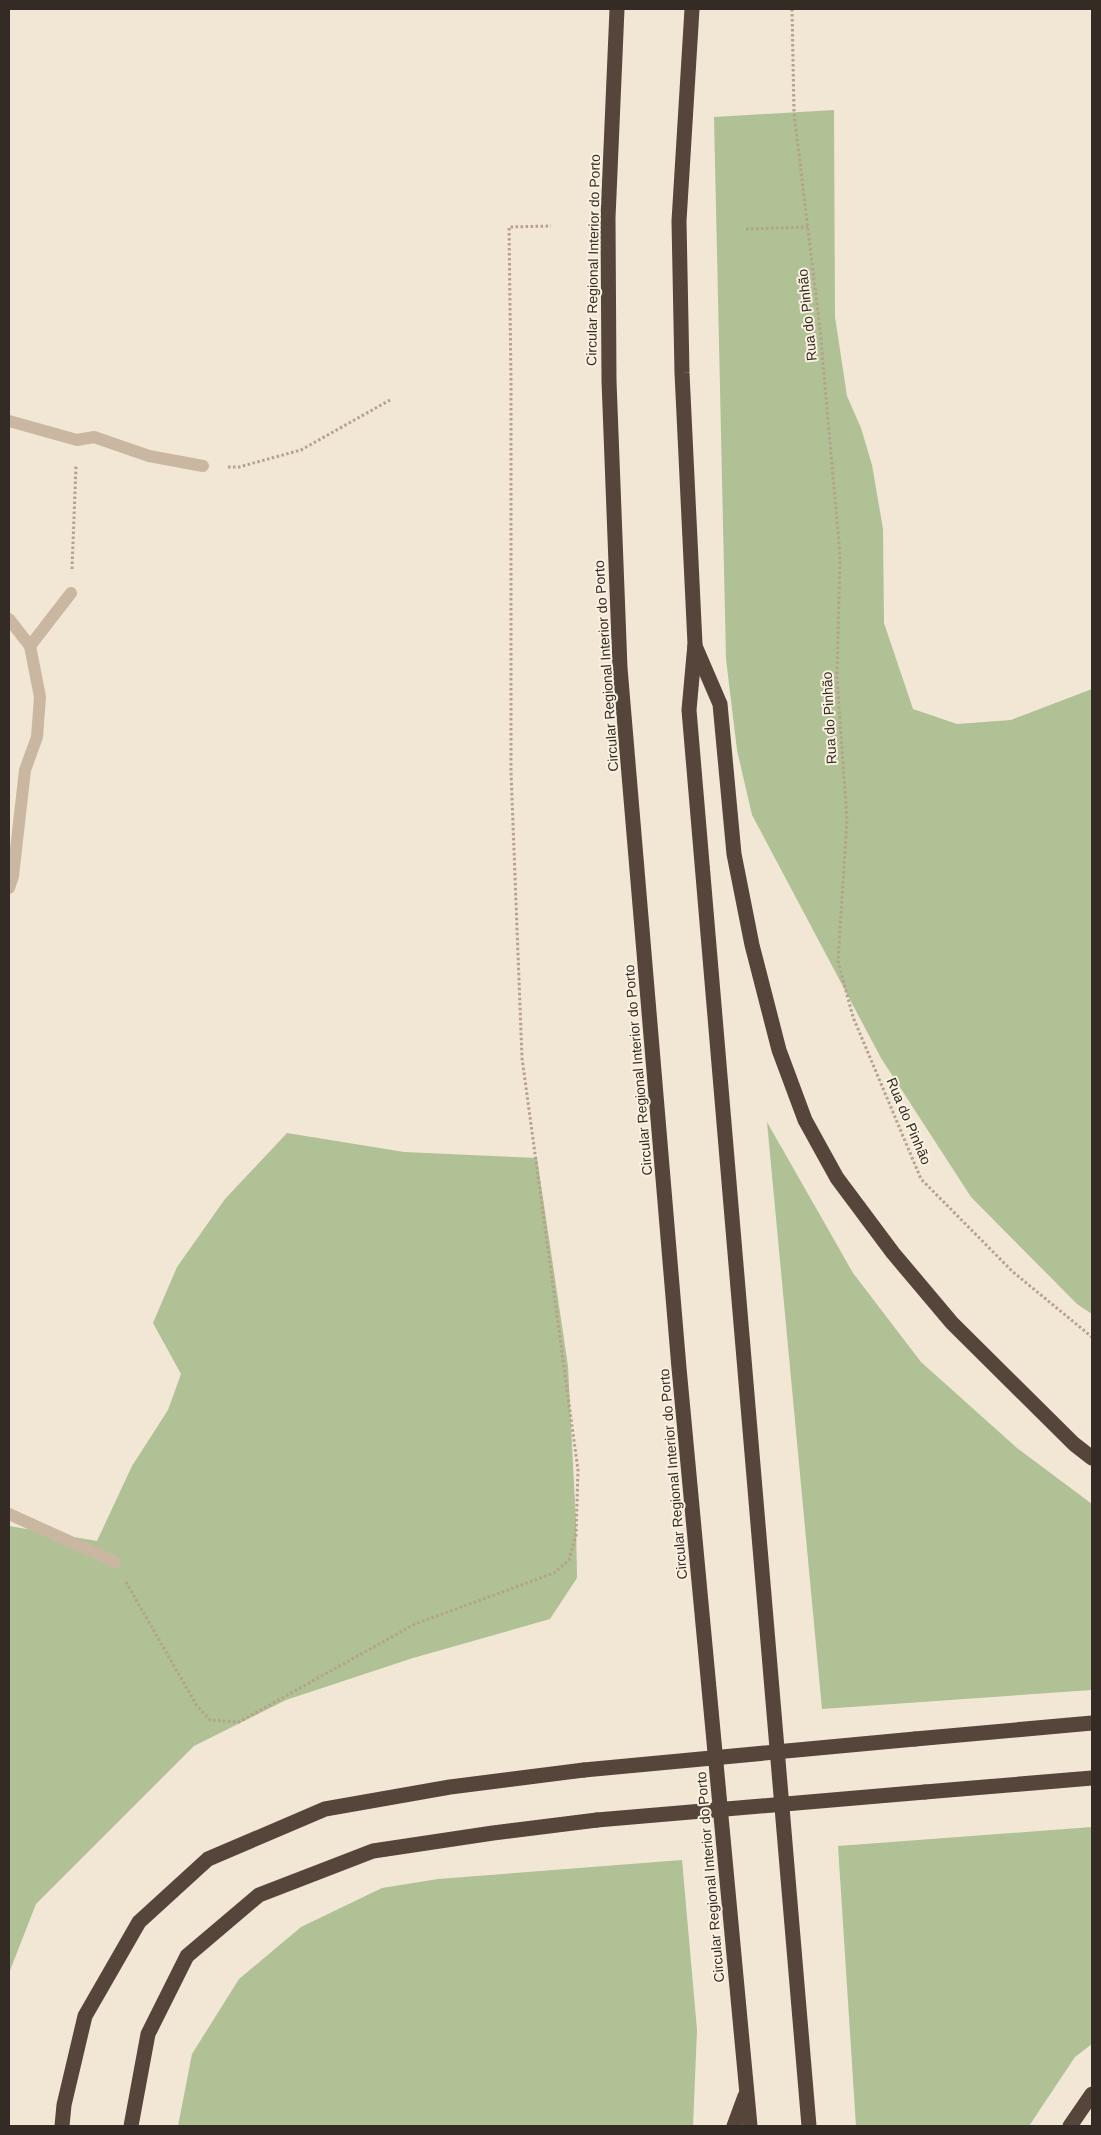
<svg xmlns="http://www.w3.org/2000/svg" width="1101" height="2135" viewBox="0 0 1101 2135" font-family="Arial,sans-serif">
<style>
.green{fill:#afc195}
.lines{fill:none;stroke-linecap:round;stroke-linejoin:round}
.path{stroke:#b6a18b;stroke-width:3;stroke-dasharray:2.5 2.5;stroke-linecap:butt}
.minor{stroke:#cab7a1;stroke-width:12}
.highway{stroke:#55453b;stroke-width:15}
.highway-bridge{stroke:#55453b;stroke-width:15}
.labels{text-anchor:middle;stroke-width:4;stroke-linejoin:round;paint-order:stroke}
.street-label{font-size:14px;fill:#342b24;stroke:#faf1e1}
</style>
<rect width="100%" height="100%" fill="#f2e7d5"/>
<g class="green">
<polygon points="834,110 835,317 847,396 861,428 872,465 883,529 884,623 913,709 957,724 1011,720 1092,689 1092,1314 1077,1304 971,1197 881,1058 752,815 737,750 726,659 714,117"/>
<polygon points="767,1122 853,1273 921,1362 1017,1448 1092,1504 1092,1690 822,1709"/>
<polygon points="287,1133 404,1152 537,1158 568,1366 576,1523 577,1578 550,1619 413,1658 286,1700 194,1746 36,1904 9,1973 9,1526 97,1541 132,1466 168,1410 181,1374 153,1323 177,1267 225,1199"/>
<polygon points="1092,1827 1092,2044 1075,2057 1029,2126 856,2126 838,1846"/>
<polygon points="682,1860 697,2030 693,2126 178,2126 192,2054 239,1979 301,1927 382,1888 438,1879"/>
</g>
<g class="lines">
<g class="path">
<polyline points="792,9 794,113 820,329 840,555 837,679 847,820 838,961 853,1017 921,1179 1013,1272 1092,1337"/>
<polyline points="746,229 808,227"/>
<polyline points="228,467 239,467 301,450 390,400"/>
<polyline points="72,569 76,466"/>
<polyline points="126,1582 197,1706 210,1720 239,1722 415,1624 554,1573 569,1560 576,1535 578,1470 522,1058 511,772 511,383 509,227 551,226"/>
</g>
<g class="minor">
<polyline points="9,421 77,440 94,437 149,456 203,466"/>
<polyline points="9,619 30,646 40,697 37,737 25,770 13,876 9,888"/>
<polyline points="30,646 71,593"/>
<polyline points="9,1514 115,1562"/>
</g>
<g class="highway">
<polyline points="617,9 608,218 609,381 620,668 679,1368 750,2126"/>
<polyline points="692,9 679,221 682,373 695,644 689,710 809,2126"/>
<polyline points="695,646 720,704 734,854 752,945 779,1050 805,1120 837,1178 893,1253 952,1323 1074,1444 1092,1458"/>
<polyline points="915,1739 1092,1723"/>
<polyline points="925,1792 1092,1778"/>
<polyline points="62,2126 64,2105 85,2016 139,1922 208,1859 325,1809 450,1787 584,1770"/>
<polyline points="131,2126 148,2034 187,1956 259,1895 373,1851 493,1833 597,1820"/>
<polyline points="734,2126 745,2096"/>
<polyline points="1070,2126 1092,2094"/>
</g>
<g class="highway-bridge">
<polyline points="584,1770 915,1739"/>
<polyline points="597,1820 925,1792"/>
</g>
</g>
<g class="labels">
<g class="street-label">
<text transform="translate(593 260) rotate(-89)" y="5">Circular Regional Interior do Porto</text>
<text transform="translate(807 315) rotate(-96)" y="5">Rua do Pinhão</text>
<text transform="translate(606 666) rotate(-94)" y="5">Circular Regional Interior do Porto</text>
<text transform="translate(829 718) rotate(-93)" y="5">Rua do Pinhão</text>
<text transform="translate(638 1070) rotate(-95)" y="5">Circular Regional Interior do Porto</text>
<text transform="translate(909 1121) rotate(67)" y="5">Rua do Pinhão</text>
<text transform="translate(673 1474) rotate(-95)" y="5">Circular Regional Interior do Porto</text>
<text transform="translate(710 1877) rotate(-95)" y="5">Circular Regional Interior do Porto</text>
</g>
</g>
<rect width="1101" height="2135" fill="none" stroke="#342b24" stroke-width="20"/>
</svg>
